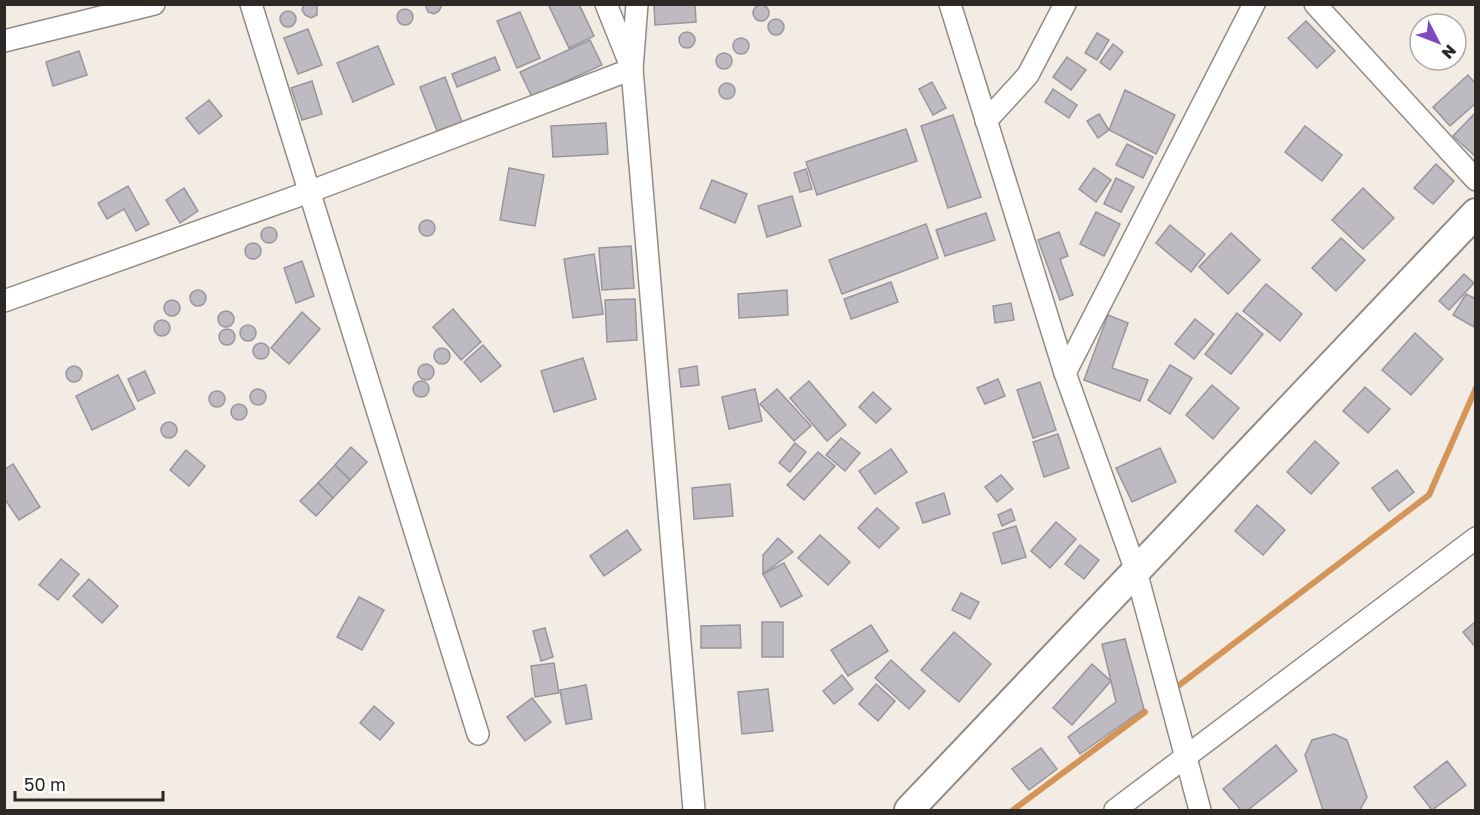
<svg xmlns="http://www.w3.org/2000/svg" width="1480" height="815" viewBox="0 0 1480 815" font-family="'Golos Text',sans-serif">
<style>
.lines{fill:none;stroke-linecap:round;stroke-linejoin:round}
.stream{stroke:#d39658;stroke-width:6}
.building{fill:#bdbac2;stroke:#98959d;stroke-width:1.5}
.street-casing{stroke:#928b85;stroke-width:24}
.secondary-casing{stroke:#928b85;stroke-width:32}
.street{stroke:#fff;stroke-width:21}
.secondary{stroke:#fff;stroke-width:28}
</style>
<rect width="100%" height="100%" fill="#f3ece5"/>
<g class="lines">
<g class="stream">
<polyline points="1178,686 1429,495 1476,388"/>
<polyline points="1013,810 1145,712"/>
</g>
</g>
<g class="building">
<polygon points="304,4 317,4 317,15 311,18 305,15 302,10"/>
<polygon points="425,4 441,4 442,5 439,11 434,14 428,12"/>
<polygon points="548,4 579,4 594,36 569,48"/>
<polygon points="654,4 695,4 696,22 655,25"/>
<circle cx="761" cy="13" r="8"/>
<circle cx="405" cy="17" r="8"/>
<circle cx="288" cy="19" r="8"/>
<polygon points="520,12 540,58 517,68 497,21"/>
<circle cx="776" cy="27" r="8"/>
<polygon points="1306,21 1335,51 1317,68 1288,38"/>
<polygon points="308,29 322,65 298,74 284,38"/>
<circle cx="687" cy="40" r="8"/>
<polygon points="1097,33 1109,40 1097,60 1085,53"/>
<circle cx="741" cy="46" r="8"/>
<polygon points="590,40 602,65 532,97 520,72"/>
<polygon points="1113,44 1123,52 1110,70 1100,62"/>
<polygon points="378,46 394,84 353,102 337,63"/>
<polygon points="79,51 87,75 53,86 46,62"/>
<circle cx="724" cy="61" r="8"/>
<polygon points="495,57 500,70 457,87 452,74"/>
<polygon points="1067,57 1086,70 1071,90 1053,77"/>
<polygon points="1468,75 1476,84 1476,103 1450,126 1433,107"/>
<polygon points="445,77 462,122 437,131 420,87"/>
<polygon points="312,81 322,114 302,120 291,88"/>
<polygon points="932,82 946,108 933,115 919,89"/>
<circle cx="727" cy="91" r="8"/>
<polygon points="1053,89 1077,105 1069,118 1045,102"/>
<polygon points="1125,90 1175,115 1156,154 1109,130"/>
<polygon points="209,100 222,116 199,134 186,118"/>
<polygon points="1476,112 1476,157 1453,136"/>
<polygon points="1099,114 1109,130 1098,138 1087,121"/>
<polygon points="953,115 981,197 948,208 921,126"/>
<polygon points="606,123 608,154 553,157 551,126"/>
<polygon points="1305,126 1342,155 1322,181 1285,152"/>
<polygon points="906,129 917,161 817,195 806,162"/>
<polygon points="1127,144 1153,157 1143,178 1116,165"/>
<polygon points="1436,164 1454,181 1433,204 1414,188"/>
<polygon points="509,168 544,175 535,226 500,220"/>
<polygon points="1094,168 1111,180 1096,202 1079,189"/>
<polygon points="806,169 812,189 800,192 794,173"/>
<polygon points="1116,178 1134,187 1121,212 1104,204"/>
<polygon points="712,180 747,194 735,223 700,208"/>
<polygon points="128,186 149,224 136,231 124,209 107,219 98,203"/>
<polygon points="184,188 198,211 180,223 166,200"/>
<polygon points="1363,188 1394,218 1363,249 1332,220"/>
<polygon points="792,196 801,226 767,237 758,206"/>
<polygon points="1096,212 1120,224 1104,256 1080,244"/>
<polygon points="986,213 995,240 945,256 936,230"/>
<circle cx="427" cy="228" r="8"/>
<polygon points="926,224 938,258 842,294 829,260"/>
<polygon points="1170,225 1205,254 1191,272 1156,243"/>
<circle cx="269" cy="235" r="8"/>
<polygon points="1059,232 1068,256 1060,259 1073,295 1060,300 1038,240"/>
<polygon points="1231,233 1260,260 1228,294 1199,267"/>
<polygon points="1341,238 1365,260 1336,291 1312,268"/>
<circle cx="253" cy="251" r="8"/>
<polygon points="631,246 634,288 602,290 599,248"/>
<polygon points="594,254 603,314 573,318 564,259"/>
<polygon points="302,261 314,296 296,303 284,268"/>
<polygon points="1464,274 1474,283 1449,310 1439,301"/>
<polygon points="891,282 898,302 851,319 844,299"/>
<polygon points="1266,284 1302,314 1280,341 1243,311"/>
<polygon points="787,290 788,315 739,318 738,294"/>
<circle cx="198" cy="298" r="8"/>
<polygon points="1466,294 1476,299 1474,327 1453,315"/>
<polygon points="635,299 637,340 607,342 605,300"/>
<circle cx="172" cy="308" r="8"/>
<polygon points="1011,303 1014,320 995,323 993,306"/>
<polygon points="453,309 481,342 461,360 433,327"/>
<circle cx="226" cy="319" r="8"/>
<polygon points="302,312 320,329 289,364 271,348"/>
<polygon points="1237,313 1263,334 1231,374 1205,354"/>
<polygon points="1108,315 1128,323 1112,368 1148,380 1140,401 1084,380"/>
<polygon points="1195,319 1214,334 1194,359 1175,344"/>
<circle cx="162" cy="328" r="8"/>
<circle cx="248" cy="333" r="8"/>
<circle cx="227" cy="337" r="8"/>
<polygon points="1415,333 1443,359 1411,395 1382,370"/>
<circle cx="261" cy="351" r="8"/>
<polygon points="483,345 501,366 481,382 464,362"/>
<circle cx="442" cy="356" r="8"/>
<polygon points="583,358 596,399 554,412 541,371"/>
<circle cx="426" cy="372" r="8"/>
<polygon points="1170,365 1192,378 1170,414 1148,400"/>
<circle cx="74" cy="374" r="8"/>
<polygon points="697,366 699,385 681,387 679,369"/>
<polygon points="145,371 155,393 138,401 128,379"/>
<polygon points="118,375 135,409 92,430 76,396"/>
<polygon points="998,379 1005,396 985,404 977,388"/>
<polygon points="809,381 846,425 827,441 790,398"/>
<circle cx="421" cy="389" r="8"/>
<polygon points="1040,382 1056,430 1033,438 1017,390"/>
<polygon points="1212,385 1239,408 1213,439 1186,415"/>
<polygon points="1365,387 1390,409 1368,433 1343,411"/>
<polygon points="755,389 762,421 729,429 722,397"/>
<polygon points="777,389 811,426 794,441 760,404"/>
<circle cx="258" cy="397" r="8"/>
<circle cx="217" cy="399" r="8"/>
<polygon points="873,392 891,409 876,423 859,407"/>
<circle cx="239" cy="412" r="8"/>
<circle cx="169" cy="430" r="8"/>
<polygon points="1058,434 1069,468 1044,477 1033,442"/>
<polygon points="841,438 860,453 845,471 826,455"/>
<polygon points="1315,441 1339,463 1311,494 1287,472"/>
<polygon points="795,443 806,452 790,472 779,463"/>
<polygon points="351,447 367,462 350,480 335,465"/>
<polygon points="1160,448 1176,482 1132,502 1116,468"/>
<polygon points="891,449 907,472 875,494 859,471"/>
<polygon points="186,450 205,466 189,486 170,470"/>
<polygon points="818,452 835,466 804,500 787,485"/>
<polygon points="13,464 40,507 19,520 4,498 4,470"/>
<polygon points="335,465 350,480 333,498 318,483"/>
<polygon points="1397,470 1414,492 1389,511 1372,488"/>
<polygon points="1001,475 1013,489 997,502 985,487"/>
<polygon points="318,483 333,498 316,516 300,501"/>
<polygon points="730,484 733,516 694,519 692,488"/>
<polygon points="944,493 950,514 923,523 916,503"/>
<polygon points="1257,505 1285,530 1263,555 1235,531"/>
<polygon points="877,508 899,528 879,548 858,528"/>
<polygon points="1011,509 1015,520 1002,526 998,515"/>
<polygon points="1056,522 1076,539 1050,568 1031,551"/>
<polygon points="1016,526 1026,557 1002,564 993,533"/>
<polygon points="627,530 641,550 604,576 590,556"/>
<polygon points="820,535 850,562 828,585 798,558"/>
<polygon points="778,538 793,552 763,574 763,555"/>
<polygon points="1080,545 1099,560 1084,579 1065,564"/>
<polygon points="61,559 79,574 58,600 39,585"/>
<polygon points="784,563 802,596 781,607 763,574"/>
<polygon points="89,579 118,606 102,623 73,596"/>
<polygon points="961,593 979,602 970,619 952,610"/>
<polygon points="359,597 384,610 362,650 337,637"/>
<polygon points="1476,621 1476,648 1463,632"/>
<rect x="762" y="622" width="21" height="35"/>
<polygon points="740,625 741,648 701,648 701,626"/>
<polygon points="871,625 888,651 848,676 831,650"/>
<polygon points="545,628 553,657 541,661 533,631"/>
<polygon points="954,632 991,664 959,702 921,670"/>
<polygon points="1125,639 1144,709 1080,754 1068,737 1116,702 1102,644"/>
<polygon points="891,660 925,691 909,709 875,678"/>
<polygon points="554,663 559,693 535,697 531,666"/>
<polygon points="1092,664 1111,681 1072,725 1053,708"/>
<polygon points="842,675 853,689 834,704 823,691"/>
<polygon points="876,684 895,701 878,721 859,704"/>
<polygon points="586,685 592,719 566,724 560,690"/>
<polygon points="768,689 773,731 742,734 738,692"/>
<polygon points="532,698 551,722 525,741 507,717"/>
<polygon points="374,706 394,723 380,740 360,723"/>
<polygon points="1334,734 1347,740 1367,797 1360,810 1323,810 1305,755 1312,740"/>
<polygon points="1276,745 1297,771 1248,810 1241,810 1223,789"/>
<polygon points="1041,748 1057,769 1029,790 1012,769"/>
<polygon points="1447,761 1466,785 1432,810 1414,787"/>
</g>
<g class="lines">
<g class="street-casing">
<g id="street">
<polyline points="251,4 478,734"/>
<polyline points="637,4 632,69 694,810"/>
<polyline points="950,4 1065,373 1136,571 1200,810"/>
<polyline points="1315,4 1476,180"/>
<polyline points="4,41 154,4"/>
<polyline points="986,121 1028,75 1065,4"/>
<polyline points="4,301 309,192 632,69 606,4"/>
<polyline points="1065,373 1254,4"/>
<polyline points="1115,810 1476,538"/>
</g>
</g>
<g class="secondary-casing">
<polyline id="secondary" points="909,810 1476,213"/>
</g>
<use href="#street" class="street"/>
<use href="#secondary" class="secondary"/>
</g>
<rect width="1480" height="815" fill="none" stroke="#2b2826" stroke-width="12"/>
<g transform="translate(1438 42) rotate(132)"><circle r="28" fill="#ffffff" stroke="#aaa9a8" stroke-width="1.5"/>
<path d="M0-4.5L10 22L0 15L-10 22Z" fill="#8047be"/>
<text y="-9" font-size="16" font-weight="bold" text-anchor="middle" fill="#2b2826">N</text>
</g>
<path d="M15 791v9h148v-9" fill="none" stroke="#2b2826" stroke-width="3"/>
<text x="24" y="791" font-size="18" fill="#2b2826" stroke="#ffffff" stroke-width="4.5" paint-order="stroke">50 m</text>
</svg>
